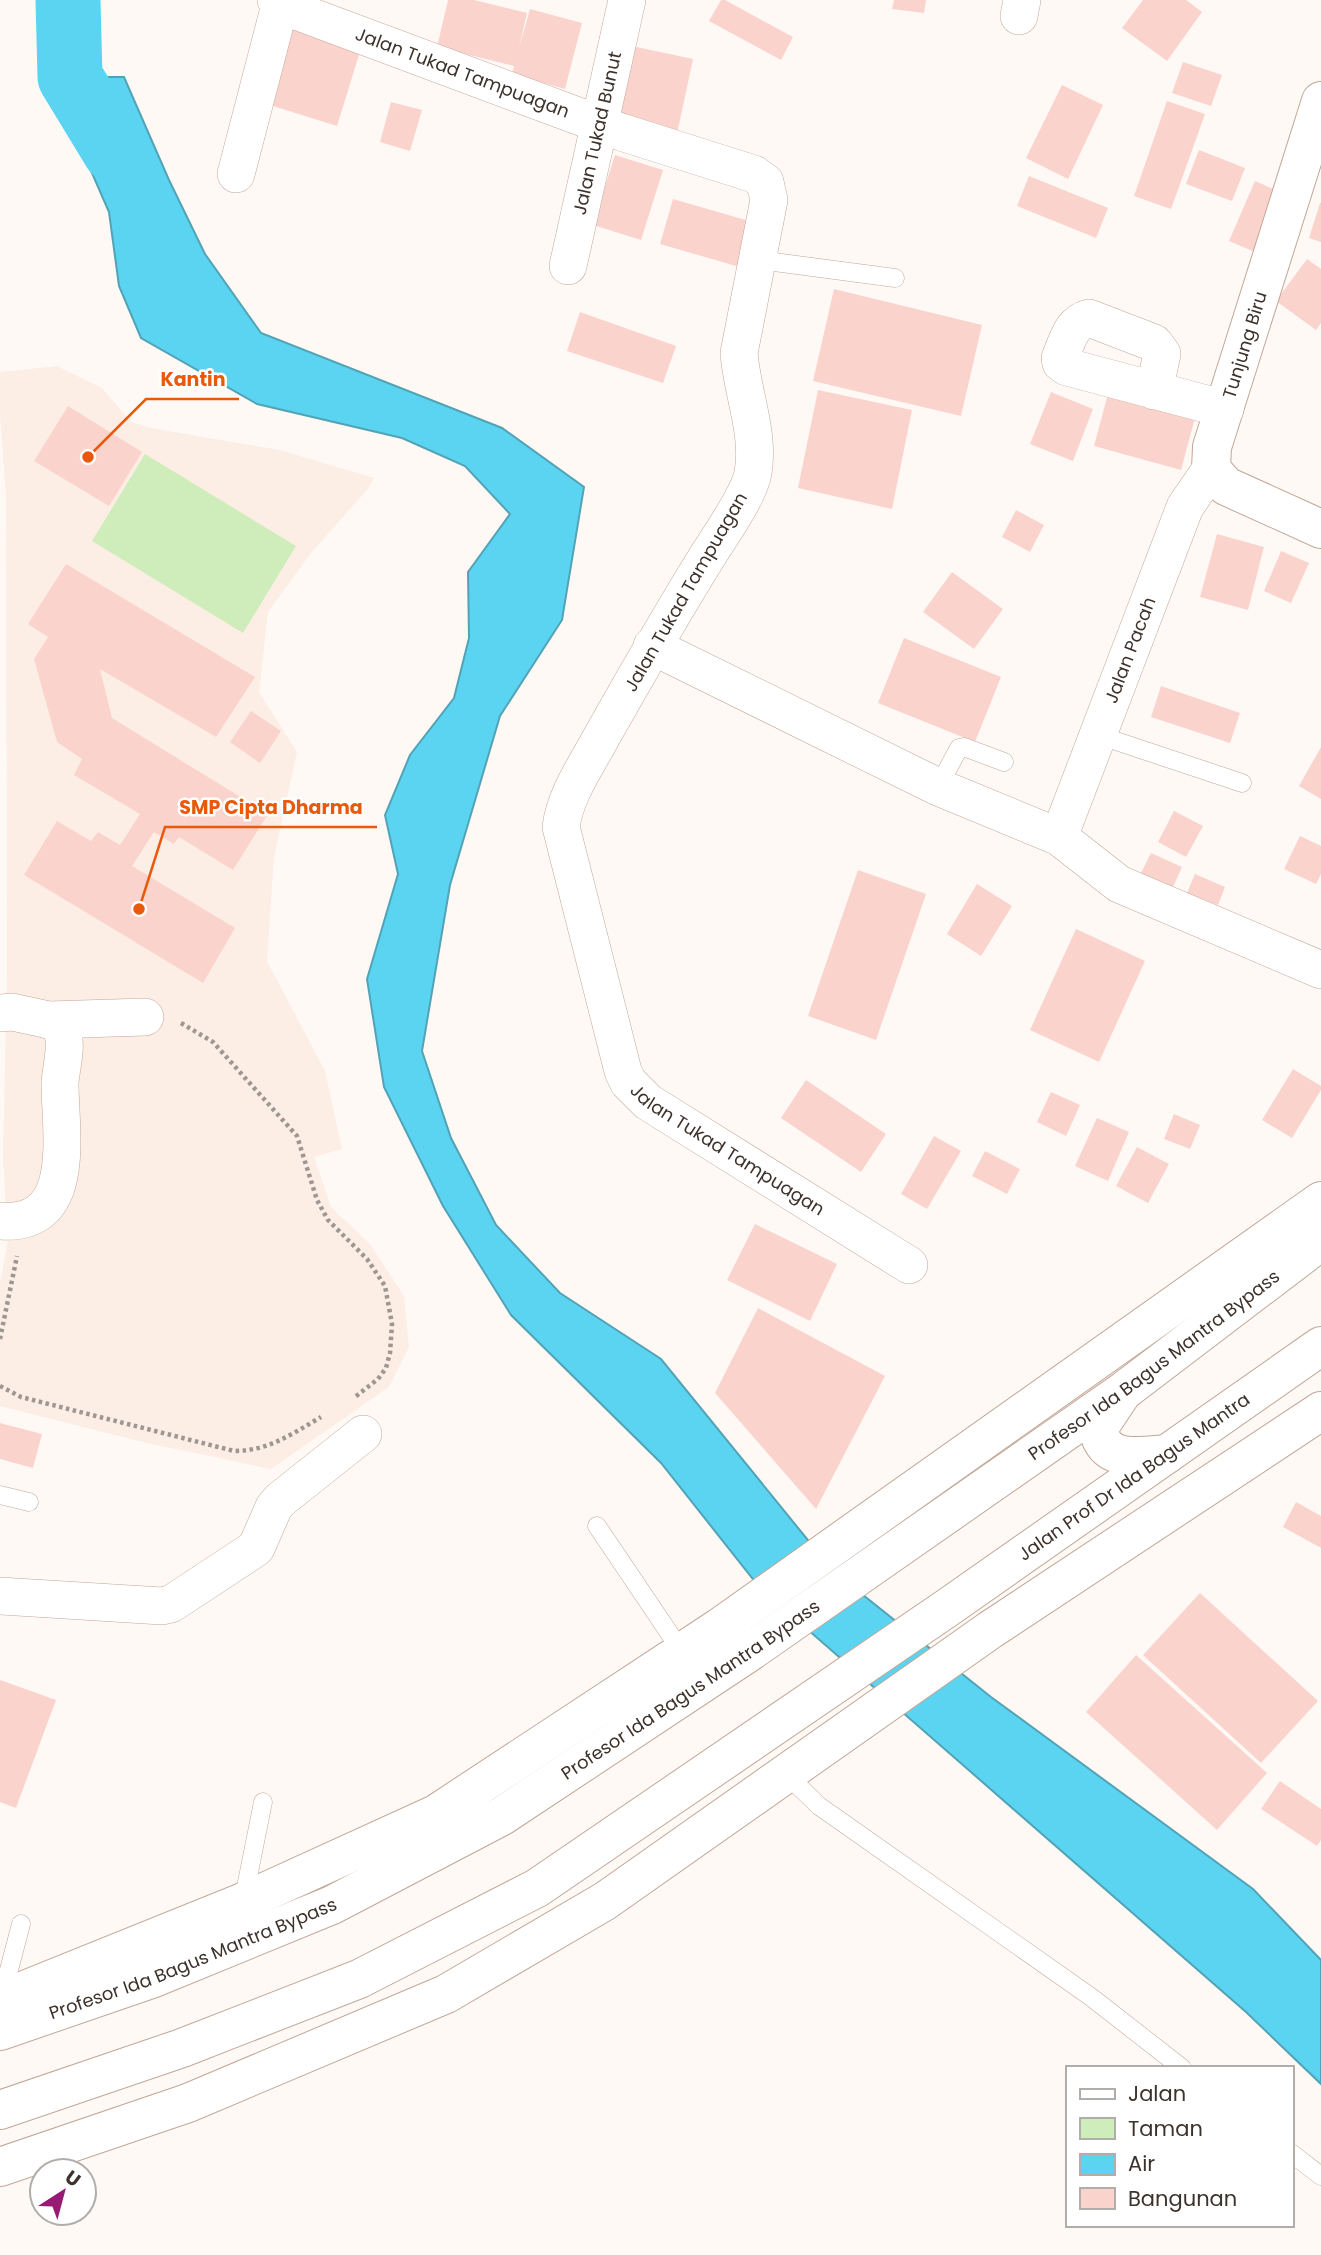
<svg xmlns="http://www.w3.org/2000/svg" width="1321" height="2255" viewBox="0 0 1321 2255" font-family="Poppins,sans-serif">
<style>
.built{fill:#fceee5}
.green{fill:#cfedba}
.water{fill:#5bd4f1;stroke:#52a3b6;stroke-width:2}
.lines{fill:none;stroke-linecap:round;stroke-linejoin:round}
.river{stroke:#5bd4f1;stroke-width:65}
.building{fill:#fbd3cd}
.service-casing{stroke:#c2a797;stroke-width:19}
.minor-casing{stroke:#c2a797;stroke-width:38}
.tertiary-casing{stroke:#c2a797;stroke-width:40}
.trunk-casing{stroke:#c2a797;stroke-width:40}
.path{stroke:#9e9691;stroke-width:4.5;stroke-dasharray:3.5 3.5;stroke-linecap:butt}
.service{stroke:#fff;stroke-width:18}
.minor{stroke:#fff;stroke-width:37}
.tertiary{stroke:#fff;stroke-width:38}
.trunk{stroke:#fff;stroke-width:38}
.labels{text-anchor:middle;stroke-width:5;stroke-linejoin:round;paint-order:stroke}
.street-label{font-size:18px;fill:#3d322b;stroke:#fff}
.leader{fill:none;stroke:#e8590c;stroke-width:2.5}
.callout-dot{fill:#e8590c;stroke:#fff;stroke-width:2.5}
.callout-label{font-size:19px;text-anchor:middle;font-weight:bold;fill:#e8590c;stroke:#fff;stroke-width:5;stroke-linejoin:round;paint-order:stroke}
</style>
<rect width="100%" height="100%" fill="#fff9f6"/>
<polygon class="built" points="57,366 102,388 131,422 151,428 280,450 374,478 367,490 311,553 268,612 259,692 297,752 274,857 267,961 325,1071 342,1149 314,1157 331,1207 370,1244 404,1296 409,1347 389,1387 271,1469 147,1443 0,1406 0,1283 8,1240 3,1158 7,969 6,497 0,415 0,372"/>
<polygon class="green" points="145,454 296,546 243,633 92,541"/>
<polygon class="water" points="70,77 124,77 169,180 205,254 261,333 502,428 584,487 562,620 500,716 450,885 422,1051 451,1138 496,1225 560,1293 661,1359 833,1571 991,1697 1253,1889 1321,1960 1321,2084 1246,2012 760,1588 661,1463 511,1315 443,1206 384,1087 367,979 398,874 385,815 410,755 454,698 469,638 468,572 510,514 465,466 402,438 257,404 141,338 119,286 109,212 51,79"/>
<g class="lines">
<polyline class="river" points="68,0 70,77 115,151"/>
</g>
<g class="building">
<polygon points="448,0 474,0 527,13 519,48 530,9 582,23 565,89 512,74 514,66 437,47"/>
<polygon points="721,0 725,0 793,37 781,60 709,21"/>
<polygon points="894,0 926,0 924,13 892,9"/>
<polygon points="1143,0 1186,0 1202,12 1167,61 1122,28"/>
<polygon points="286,20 362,45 337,126 260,102"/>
<polygon points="632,46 693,59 677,134 617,121"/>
<polygon points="1183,62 1222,75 1211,106 1172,93"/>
<polygon points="1062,85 1103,105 1068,179 1026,158"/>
<polygon points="1167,101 1205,114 1171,209 1134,196"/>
<polygon points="391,102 422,110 410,151 380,142"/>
<polygon points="1199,150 1245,168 1232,201 1186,184"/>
<polygon points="615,155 663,170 641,240 593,225"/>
<polygon points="1029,176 1108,208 1096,238 1017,206"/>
<polygon points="1255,181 1280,192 1255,252 1229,241"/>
<polygon points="673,199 756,223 743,268 660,244"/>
<polygon points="1320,203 1321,203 1321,242 1309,238"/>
<polygon points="1307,259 1321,269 1321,323 1316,330 1276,301"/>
<polygon points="834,289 982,325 961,416 813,381"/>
<polygon points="580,312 676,346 663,383 567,351"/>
<polygon points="818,390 912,410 892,509 798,488"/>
<polygon points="1109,390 1196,414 1181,470 1094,446"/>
<polygon points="1051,392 1093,409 1073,461 1030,444"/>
<polygon points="68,406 142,452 109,506 34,461"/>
<polygon points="1016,510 1044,525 1030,552 1002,537"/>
<polygon points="1217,534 1264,547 1248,610 1200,597"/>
<polygon points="1281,551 1309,563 1291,603 1264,591"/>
<polygon points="66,564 255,677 216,737 100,669 112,718 268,814 233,870 179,837 174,844 154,832 132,866 235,928 203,983 24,875 57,821 91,841 98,832 120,845 140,814 74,775 82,759 57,742 34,659 48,637 28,624"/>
<polygon points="952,572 1003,609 974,649 923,612"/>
<polygon points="904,638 1001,677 975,742 878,703"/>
<polygon points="1161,686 1240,713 1230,743 1151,717"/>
<polygon points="251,711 281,731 260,763 230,742"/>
<polygon points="1321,747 1321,799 1299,786"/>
<polygon points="1174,811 1203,826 1186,857 1158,842"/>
<polygon points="1300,836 1321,846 1321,874 1316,884 1284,869"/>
<polygon points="1151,853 1182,867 1173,887 1141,873"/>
<polygon points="858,870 926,894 876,1040 808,1016"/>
<polygon points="1195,874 1225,887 1218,905 1187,893"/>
<polygon points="977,884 1012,906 981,956 947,934"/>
<polygon points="1076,929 1145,961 1099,1062 1030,1030"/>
<polygon points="1293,1069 1321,1086 1321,1090 1292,1138 1262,1120"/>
<polygon points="806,1080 886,1134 861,1172 781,1118"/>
<polygon points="1051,1092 1080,1105 1066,1136 1037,1122"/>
<polygon points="1174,1114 1200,1125 1190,1149 1164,1139"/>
<polygon points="1097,1118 1129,1132 1108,1181 1075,1166"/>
<polygon points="934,1136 961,1151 927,1209 901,1194"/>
<polygon points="1137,1147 1169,1164 1148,1203 1116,1186"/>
<polygon points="985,1151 1020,1169 1007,1194 972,1176"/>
<polygon points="755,1224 837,1264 810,1321 727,1280"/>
<polygon points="758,1308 885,1376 816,1509 715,1393"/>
<polygon points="0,1423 42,1434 33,1468 0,1459"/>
<polygon points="1296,1502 1321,1516 1321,1548 1283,1527"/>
<polygon points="1200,1593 1318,1701 1261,1763 1143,1655"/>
<polygon points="1136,1655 1267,1773 1217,1830 1086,1712"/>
<polygon points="0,1680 56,1700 16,1808 0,1802"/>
<polygon points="1280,1781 1321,1809 1321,1840 1317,1846 1261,1809"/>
</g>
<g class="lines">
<g class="service-casing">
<g id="service">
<polyline points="759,260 895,278"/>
<polyline points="1098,735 1242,783"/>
<polyline points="938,787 959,748 964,747 1004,762"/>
<polyline points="0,1495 29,1502"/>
<polyline points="597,1526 682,1652"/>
<polyline points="785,1773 819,1806 1091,1997 1182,2068"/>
<polyline points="243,1902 263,1802"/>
<polyline points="5,1998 9,1970 21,1924"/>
<polyline points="1291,2153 1321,2176"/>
</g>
</g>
<g class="minor-casing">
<g id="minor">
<path id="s1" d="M276,0L280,5L621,132L754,174L765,182L769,200L739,353C742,393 760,433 753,473C749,495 722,533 710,552C672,613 637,674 602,736C587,764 565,795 561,827L623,1071L628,1082L648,1102L909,1265"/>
<polyline points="1019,16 1022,0"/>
<polyline points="236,174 280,5"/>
<path id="s2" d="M568,266L627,0"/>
<path d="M1154,391L1162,354L1154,343L1089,318C1071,322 1067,342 1060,358L1061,363L1067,367L1225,409"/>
<polyline points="652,646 938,787 1059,837 1119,884 1321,970"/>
<path id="s3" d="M1059,837L1185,507L1211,469"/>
<polyline points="0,1013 12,1012 49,1020 145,1017"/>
<path d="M0,1221C79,1227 60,1133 60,1083C61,1068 67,1048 63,1034C61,1027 56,1023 49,1020"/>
<polyline points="0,1596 162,1606 171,1604 256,1548 274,1507 280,1500 363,1434"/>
</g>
</g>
<g class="tertiary-casing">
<g id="tertiary">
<polyline points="1321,101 1212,447 1211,469 1226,486 1321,529"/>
<polyline points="0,2000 243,1902 436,1814 720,1627 1321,1201"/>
<polyline points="0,2167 188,2103 446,1994 605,1901 990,1630 1321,1411"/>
</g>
</g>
<g class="trunk-casing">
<g id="trunk">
<path d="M1120,1396L1098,1429C1105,1464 1138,1456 1167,1454"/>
<path id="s4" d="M0,2031L154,1978L332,1905L502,1816L748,1653L1125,1390L1321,1241"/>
<path id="s5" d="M0,2110L182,2048L359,1979L537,1888L947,1608L1321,1346"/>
</g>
</g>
<g class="path">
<polyline points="181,1023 213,1042 297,1136 317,1200 328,1220 367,1259 385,1286 392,1324 390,1353 386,1368 378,1379 355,1397"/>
<polyline points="0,1339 17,1256"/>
<path d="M0,1386L21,1397L234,1451C268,1451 292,1434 321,1417"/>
</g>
<use href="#service" class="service"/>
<use href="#minor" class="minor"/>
<use href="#tertiary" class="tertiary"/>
<use href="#trunk" class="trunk"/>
</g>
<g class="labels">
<g class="street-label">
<text dy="6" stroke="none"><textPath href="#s1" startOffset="201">Jalan Tukad Tampuagan</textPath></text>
<text dy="6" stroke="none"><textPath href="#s2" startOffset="136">Jalan Tukad Bunut</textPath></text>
<text transform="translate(1245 345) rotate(-73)" y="6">Tunjung Biru</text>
<text transform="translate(686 592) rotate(-60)" y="6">Jalan Tukad Tampuagan</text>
<text dy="6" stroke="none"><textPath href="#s3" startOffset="200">Jalan Pacah</textPath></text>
<text dy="6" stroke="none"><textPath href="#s1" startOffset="1608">Jalan Tukad Tampuagan</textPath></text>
<text dy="6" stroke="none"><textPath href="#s4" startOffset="1340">Profesor Ida Bagus Mantra Bypass</textPath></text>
<text dy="6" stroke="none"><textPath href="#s5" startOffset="1307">Jalan Prof Dr Ida Bagus Mantra</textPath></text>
<text dy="6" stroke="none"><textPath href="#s4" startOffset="774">Profesor Ida Bagus Mantra Bypass</textPath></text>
<text dy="6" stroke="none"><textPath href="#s4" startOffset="206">Profesor Ida Bagus Mantra Bypass</textPath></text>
</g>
</g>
<path class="leader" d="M88 457L146 399H239M139 909L165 827H377"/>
<g class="callout-dot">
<circle cx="88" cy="457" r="7"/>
<circle cx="139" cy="909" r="7"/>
</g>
<g class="callout-label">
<text x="193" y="386">Kantin</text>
<text x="271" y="814">SMP Cipta Dharma</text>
</g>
<rect x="1066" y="2066" width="228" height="161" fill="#ffffff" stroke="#b1adaa" stroke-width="2"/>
<rect x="1080" y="2089" width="35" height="10" fill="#ffffff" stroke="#b1adaa" stroke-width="2"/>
<text x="1128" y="2101" font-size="21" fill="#3d322b">Jalan</text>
<rect x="1080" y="2118" width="35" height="21" fill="#cfedba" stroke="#b1adaa" stroke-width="2"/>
<text x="1128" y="2136" font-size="21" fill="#3d322b">Taman</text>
<rect x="1080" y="2154" width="35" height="21" fill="#5bd4f1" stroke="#b1adaa" stroke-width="2"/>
<text x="1128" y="2171" font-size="21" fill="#3d322b">Air</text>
<rect x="1080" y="2188" width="35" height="21" fill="#fbd3cd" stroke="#b1adaa" stroke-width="2"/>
<text x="1128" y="2206" font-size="21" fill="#3d322b">Bangunan</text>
<g transform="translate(63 2192) rotate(36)"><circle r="33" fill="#ffffff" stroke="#b1adaa" stroke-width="2"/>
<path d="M0-5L12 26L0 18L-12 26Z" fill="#971b74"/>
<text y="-10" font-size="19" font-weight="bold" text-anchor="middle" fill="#3d322b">U</text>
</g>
</svg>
